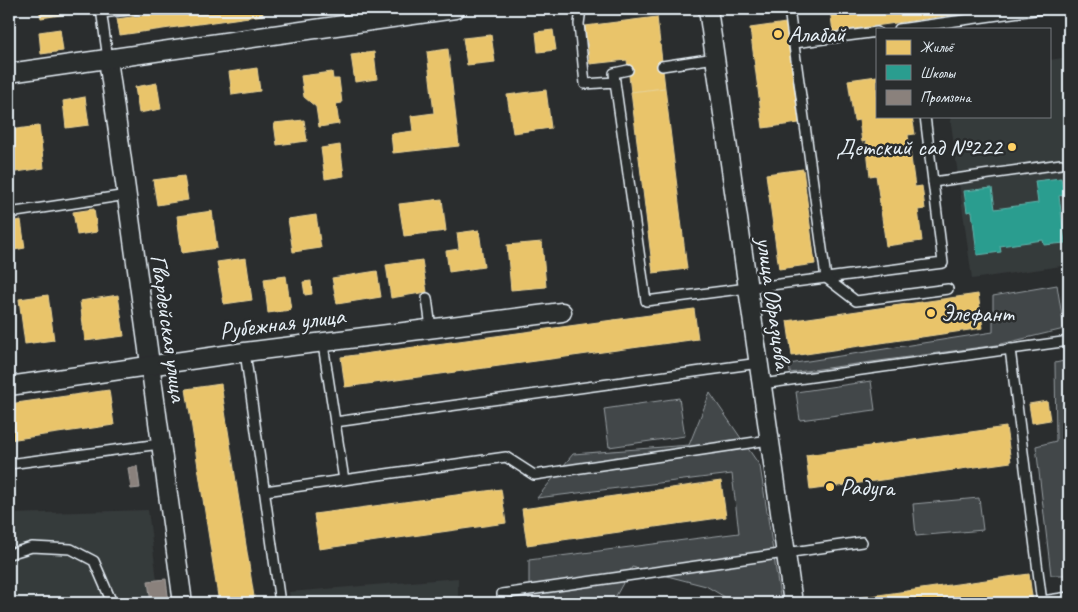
<svg xmlns="http://www.w3.org/2000/svg" width="1078" height="612" viewBox="0 0 1078 612" font-family="Caveat,sans-serif">
<style>
.built{fill:#363a3b}
.green{fill:#424648;stroke:#959ca0}
.homes{fill:#e9c46a;stroke:#e9d295}
.schools{fill:#2a9d8f;stroke:#63b6ae}
.industry{fill:#8a817c;stroke:#a6a3a1}
.lines{fill:none;stroke-linecap:round;stroke-linejoin:round}
.service-casing{stroke:#e8f1f8;stroke-width:12}
.minor-casing{stroke:#e8f1f8;stroke-width:21}
.service{stroke:#2a2d2e;stroke-width:9}
.minor{stroke:#2a2d2e;stroke-width:18}
.poi-dot{fill:#ffd166;stroke:#2a2d2e;stroke-width:2}
.labels{text-anchor:middle;stroke-width:5;stroke-linejoin:round;paint-order:stroke}
.poi-label{font-size:24px;fill:#e8f1f8;stroke:#2a2d2e;text-anchor:start}
.street-label{font-size:24px;fill:#e8f1f8;stroke:#2a2d2e}
</style>
<rect width="100%" height="100%" fill="#2a2d2e"/>
<filter id="ink" filterUnits="userSpaceOnUse"><feTurbulence type="fractalNoise" baseFrequency=".02" numOctaves="2"/><feDisplacementMap in="SourceGraphic" scale="10" xChannelSelector="R" yChannelSelector="G"/><feConvolveMatrix kernelMatrix="1 2 1 2 8 2 1 2 1" color-interpolation-filters="sRGB"/></filter>
<g filter="url(#ink)">
<g class="built">
<polygon points="1069,57 1069,265 972,279 950,116 1049,116 1049,60"/>
<polygon points="148,510 160,603 9,603 9,514"/>
<polygon points="458,578 458,603 291,603 289,592"/>
</g>
<g class="green">
<polygon points="1057,285 1064,329 997,345 790,373 789,364 993,332 993,296"/>
<polygon points="1069,360 1069,575 1051,575 1036,446 1056,441 1055,363"/>
<polygon points="871,381 875,410 800,420 796,392"/>
<polygon points="710,393 760,466 781,603 735,603 706,586 632,567 612,603 529,603 529,560 739,533 732,474 537,498 573,454 689,445"/>
<polygon points="679,398 685,436 609,447 604,409"/>
<polygon points="979,498 983,530 916,536 913,504"/>
</g>
<g class="homes">
<polygon points="39,9 72,9 73,13 41,18"/>
<polygon points="189,9 262,9 263,15 120,35 117,19"/>
<polygon points="830,9 980,9 980,11 833,32"/>
<polygon points="657,17 665,88 631,92 627,60 590,64 585,26"/>
<polygon points="786,23 799,123 763,128 750,28"/>
<polygon points="60,29 63,51 41,54 39,32"/>
<polygon points="553,30 556,50 538,52 536,32"/>
<polygon points="491,35 495,62 467,65 463,38"/>
<polygon points="448,49 459,146 393,153 391,134 413,131 411,116 434,113 427,52"/>
<polygon points="374,52 377,79 355,82 351,55"/>
<polygon points="257,68 260,91 232,95 229,72"/>
<polygon points="332,72 333,79 339,79 342,103 336,104 339,124 319,127 316,107 304,97 301,76"/>
<polygon points="877,76 877,116 912,116 915,134 908,135 915,187 922,186 925,209 918,210 922,241 886,246 876,175 870,176 866,141 862,142 859,120 854,121 848,80"/>
<polygon points="157,83 161,109 139,113 135,87"/>
<polygon points="665,88 687,269 653,273 631,92"/>
<polygon points="546,90 551,128 513,133 507,95"/>
<polygon points="85,97 89,125 66,128 63,101"/>
<polygon points="304,120 307,141 277,145 274,123"/>
<polygon points="39,126 44,168 9,173 9,130"/>
<polygon points="340,145 344,176 325,179 321,148"/>
<polygon points="803,169 815,264 779,269 766,174"/>
<polygon points="184,176 188,200 157,205 153,180"/>
<polygon points="442,199 446,231 404,236 399,204"/>
<polygon points="94,209 97,232 77,235 73,212"/>
<polygon points="212,211 217,248 182,253 177,216"/>
<polygon points="316,215 321,248 293,252 288,219"/>
<polygon points="21,220 25,248 9,251 9,222"/>
<polygon points="479,230 484,267 449,272 446,251 459,249 457,233"/>
<polygon points="542,242 546,287 511,290 507,245"/>
<polygon points="246,258 252,300 224,304 217,262"/>
<polygon points="422,260 427,292 391,298 386,265"/>
<polygon points="377,271 381,297 337,304 332,278"/>
<polygon points="286,276 291,310 268,313 264,279"/>
<polygon points="311,281 312,294 305,295 303,282"/>
<polygon points="978,294 983,328 792,356 787,321"/>
<polygon points="48,295 54,340 25,344 19,299"/>
<polygon points="118,295 124,336 85,341 80,301"/>
<polygon points="694,309 698,339 345,387 341,357"/>
<polygon points="221,384 225,411 255,603 219,603 186,389"/>
<polygon points="109,390 114,425 9,440 9,404"/>
<polygon points="1047,401 1050,420 1032,423 1029,404"/>
<polygon points="1006,427 1011,462 810,490 806,455"/>
<polygon points="721,481 726,517 527,545 522,509"/>
<polygon points="501,489 506,523 319,549 314,514"/>
<polygon points="1029,574 1033,603 828,603 828,602"/>
</g>
<polygon class="schools" points="1061,178 1064,195 1059,196 1065,243 1044,245 1043,240 1000,246 1001,252 977,255 972,211 967,212 964,191 992,188 995,209 1038,203 1035,181"/>
<g class="industry">
<polygon points="137,466 140,488 131,489 128,468"/>
<polygon points="166,579 169,603 151,603 148,581"/>
</g>
<g class="lines">
<g class="service-casing">
<g id="service">
<polyline points="101,9 108,59"/>
<polyline points="581,9 579,24 585,84 615,82 646,301 943,263 925,116"/>
<polyline points="789,9 826,278 856,301 948,289"/>
<polyline points="102,13 136,9"/>
<polyline points="899,29 1042,9"/>
<polyline points="794,43 877,32"/>
<polyline points="662,66 715,58"/>
<polyline points="615,82 614,73 628,70"/>
<polyline points="933,182 1061,164"/>
<polyline points="9,213 127,195"/>
<polyline points="427,298 431,328"/>
<polyline points="1010,349 1042,603"/>
<polyline points="324,351 344,480"/>
<polyline points="245,352 280,603"/>
<polyline points="762,384 1069,341"/>
<polyline points="335,422 759,363"/>
<polyline points="9,464 160,444"/>
<polyline points="265,491 506,457 534,475 769,440"/>
<polyline points="9,554 32,547 71,549 94,561 110,598 110,603"/>
<polyline points="1042,601 1069,597"/>
<polyline points="503,603 502,594 862,542"/>
</g>
</g>
<g class="minor-casing">
<g id="minor">
<polyline points="708,9 793,603"/>
<polyline points="108,59 183,603"/>
<polyline points="9,73 455,9"/>
<polyline points="9,386 245,352 562,312"/>
</g>
</g>
<use href="#service" class="service"/>
<use href="#minor" class="minor"/>
</g>
</g>
<g class="poi-dot">
<circle cx="778" cy="34" r="5"/>
<circle cx="1012" cy="147" r="5"/>
<circle cx="931" cy="313" r="5"/>
<circle cx="830" cy="487" r="5"/>
</g>
<g class="labels">
<g class="poi-label">
<text x="788" y="42">Алабай</text>
<text x="1002" y="155" text-anchor="end">Детский сад №222</text>
<text x="941" y="321">Элефант</text>
<text x="840" y="495">Радуга</text>
</g>
<g class="street-label">
<text transform="translate(774 303) rotate(82)" y="8">улица Образцова</text>
<text transform="translate(282 323) rotate(-7)" y="8">Рубежная улица</text>
<text transform="translate(169 328) rotate(82)" y="8">Гвардейская улица</text>
</g>
</g>
<rect width="1078" height="612" fill="none" stroke="#2a2d2e" stroke-width="30"/>
<rect x="15" y="15" width="1048" height="582" fill="none" stroke="#e8f1f8" stroke-width="2" filter="url(#ink)"/>
<rect x="876" y="28" width="175" height="90" fill="#2a2d2e" stroke="#767b7f"/>
<rect x="886" y="40" width="25" height="15" fill="#e9c46a" stroke="#767b7f"/>
<text x="920" y="52" font-size="15" fill="#e8f1f8">Жильё</text>
<rect x="886" y="65" width="25" height="15" fill="#2a9d8f" stroke="#767b7f"/>
<text x="920" y="78" font-size="15" fill="#e8f1f8">Школы</text>
<rect x="886" y="90" width="25" height="15" fill="#8a817c" stroke="#767b7f"/>
<text x="920" y="102" font-size="15" fill="#e8f1f8">Промзона</text>
</svg>
